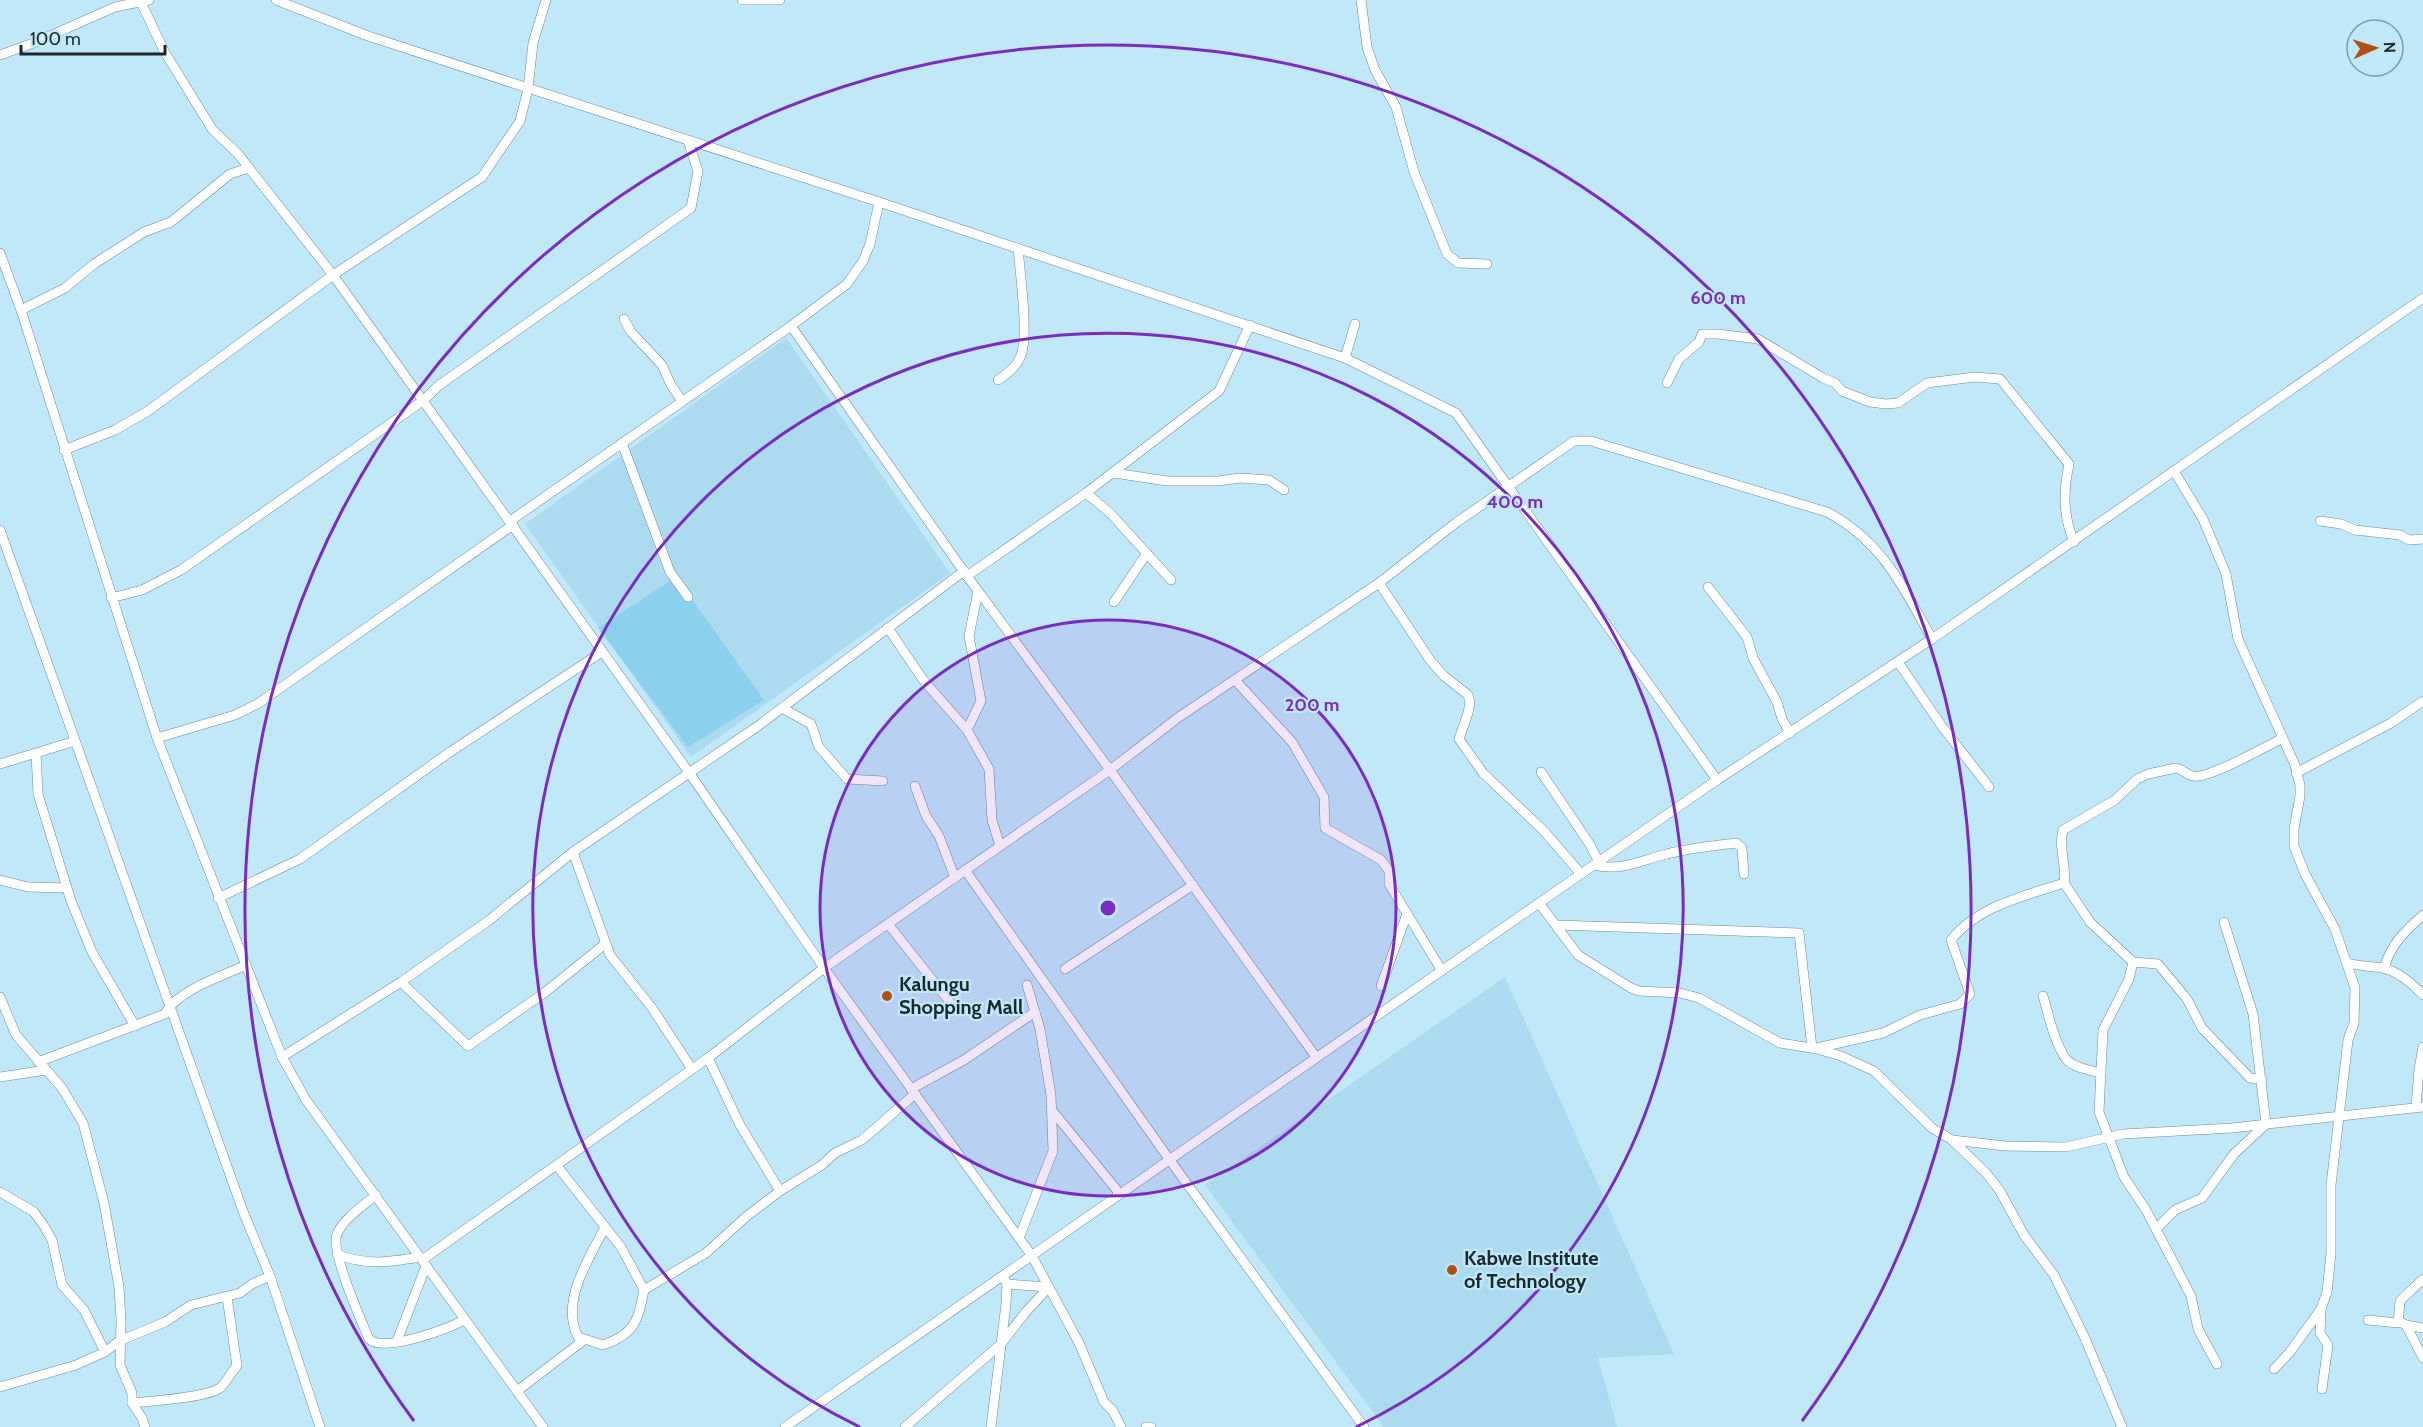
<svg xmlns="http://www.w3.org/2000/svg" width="2423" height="1427" viewBox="0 0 2423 1427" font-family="Cabin,sans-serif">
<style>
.built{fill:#acdaef}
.green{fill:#8bd0ed}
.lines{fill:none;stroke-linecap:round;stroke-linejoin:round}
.minor-casing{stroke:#678b9a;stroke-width:10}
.minor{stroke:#fff;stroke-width:9}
.ring{fill:none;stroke:#7b2cbf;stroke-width:3}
.poi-dot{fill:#b14f14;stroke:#c1e8f9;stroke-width:2}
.labels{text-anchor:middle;stroke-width:4.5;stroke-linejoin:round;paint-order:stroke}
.poi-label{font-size:20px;font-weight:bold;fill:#1a292f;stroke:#c1e8f9;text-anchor:start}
.centre{fill:#7b2cbf;stroke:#c1e8f9;stroke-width:3}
.ring-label{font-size:18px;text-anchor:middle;font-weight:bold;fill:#7b2cbf;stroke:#c1e8f9;stroke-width:4.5;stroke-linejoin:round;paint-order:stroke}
</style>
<rect width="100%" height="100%" fill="#c1e8f9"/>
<g class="built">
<polygon points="786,338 950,573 691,757 525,524"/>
<polygon points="1505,977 1674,1354 1598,1358 1617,1427 1384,1427 1205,1185"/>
</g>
<polygon class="green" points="676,577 764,700 688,747 598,628"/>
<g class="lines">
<g class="minor-casing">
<g id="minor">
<polyline points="276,0 368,36 879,202 1345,358 1456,413 1717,780"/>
<polyline points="742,0 780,0"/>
<polyline points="1361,0 1367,47 1375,70 1396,107 1414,172 1447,254 1458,263 1487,264"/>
<polyline points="141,2 164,51 212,129 238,154 333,275 690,774 824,968 1032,1256 1079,1343 1104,1402 1113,1411 1121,1427"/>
<polyline points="0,55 36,42 115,7 149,0"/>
<polyline points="0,253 21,310 157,738 282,1057 306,1100 543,1427"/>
<polyline points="21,310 65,288 94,264 144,232 171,222 230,174 249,168"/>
<polyline points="624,319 631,332 662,365 671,385 682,401"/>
<polyline points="791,326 967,576 1110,770 1316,1057"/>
<polyline points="1345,358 1355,324"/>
<path d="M998,380C1008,373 1019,365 1022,352C1028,330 1020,273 1018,248"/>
<path d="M1667,383L1679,359L1699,342L1702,334H1718L1758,339L1823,378L1835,383L1842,391L1870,402L1886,404L1898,403L1927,383L1975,377L2000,379L2069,464C2063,493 2063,515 2074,542"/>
<polyline points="622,443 670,572 688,597"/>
<polyline points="64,450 115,430 148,411 333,275 482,177 520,121 528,89 533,43 546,0"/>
<polyline points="2174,471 2203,519 2226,574 2238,639 2295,765 2300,785 2300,796 2294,829 2294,846 2305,874 2335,929 2355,988 2354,1023 2348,1040 2331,1185 2331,1253 2327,1292 2321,1309 2320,1333 2328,1345 2322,1389"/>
<polyline points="1114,473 1167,481 1218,481 1240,478 1269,480 1284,490"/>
<polyline points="1086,493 1110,513 1171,580"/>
<polyline points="510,521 791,326 847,284 863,261 870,244 879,202"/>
<polyline points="2320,521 2341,524 2355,530 2400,535 2409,540 2423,539"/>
<polyline points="0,530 244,1214 270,1276 320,1427"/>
<polyline points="967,576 1086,493 1219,391 1250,325"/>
<polyline points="1379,583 1430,660 1444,676 1468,695 1470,702 1468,713 1459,739 1483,773 1544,831 1581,874"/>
<polyline points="1708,587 1747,637 1753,658 1777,702 1782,719 1790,733"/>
<polyline points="978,591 969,636 981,701 967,730 989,769 992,820 1000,846"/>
<polyline points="111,598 142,590 181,570 424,400 438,386 691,208 698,171 688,141"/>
<polyline points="1114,602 1147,553"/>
<polyline points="888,628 924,681 967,730"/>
<polyline points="1898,662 1941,725 1989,787"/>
<polyline points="1235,680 1292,742 1324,797 1325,828 1381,860 1389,871 1389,884 1442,971"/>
<polyline points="782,708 811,724 819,747 847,779 883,781"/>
<polyline points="157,738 235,715 259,703 513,525"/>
<polyline points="75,741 36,753 38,794 71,901 92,952 135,1026"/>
<polyline points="0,764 36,753"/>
<polyline points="1541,772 1589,843 1599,862"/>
<polyline points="2296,773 2391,723 2423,701"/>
<polyline points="915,786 926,816 939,836 955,878"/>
<polyline points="573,852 610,955 652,1008 692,1069"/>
<path d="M1594,865C1621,872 1641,860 1667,854C1689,848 1712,846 1736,843L1742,848L1744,874"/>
<polyline points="965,870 1169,1159 1364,1427"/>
<polyline points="0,880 28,887 67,888"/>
<polyline points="2064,883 2090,922 2133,962 2129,979 2103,1030 2099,1112 2124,1177 2146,1210 2191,1296 2198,1329 2217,1364"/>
<polyline points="218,898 300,859 450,752 602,652"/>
<polyline points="1539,903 1578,955 1631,988 1639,991 1680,993 1699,998 1780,1043 1817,1049 1841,1056 1874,1071 1932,1128 1952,1140 2005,1146 2066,1147 2123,1134 2232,1128 2423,1107"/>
<polyline points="888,924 954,1007"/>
<polyline points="1556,925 1799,933 1812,1048"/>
<polyline points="2133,962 2158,964 2187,999 2202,1028 2250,1078 2262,1079"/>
<path d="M2347,963C2359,966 2370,966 2382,968C2396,970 2413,984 2423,995"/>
<path d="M2384,968C2391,944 2405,931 2423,915"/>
<polyline points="1065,969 1193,885"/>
<polyline points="401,982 468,1046 544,993 605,944"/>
<polyline points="1381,986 1407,914"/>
<path d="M2043,996C2049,1016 2054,1042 2066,1059C2074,1068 2090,1070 2101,1073"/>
<polyline points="0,997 16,1035 62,1088 83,1123 104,1203 119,1287 121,1320 120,1365 132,1393 132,1403 142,1418 145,1427"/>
<path d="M1817,1048L1883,1033L1920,1015L1960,1004L1970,994L1951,940C1978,906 2024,896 2064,883C2067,866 2058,848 2063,830L2115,800L2137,779L2148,774L2176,768C2182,769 2187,775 2193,776C2206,780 2267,746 2281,739"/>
<polyline points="282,1057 401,982 488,921 573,852 758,726 964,571"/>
<polyline points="708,1058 740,1125 780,1191"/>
<path d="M38,1062L165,1014C176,991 222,976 244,966"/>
<polyline points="0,1077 46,1070"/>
<polyline points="911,1089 964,1060 1035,1012"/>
<polyline points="2416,1107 2419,1069 2423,1047"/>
<polyline points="1051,1109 1120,1194"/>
<polyline points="1952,1140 1986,1173 2000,1191 2024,1235 2054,1275 2084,1336 2122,1427"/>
<path d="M557,1166L621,1247L644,1290C638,1321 635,1334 603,1345L578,1337C560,1301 589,1259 605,1227"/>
<polyline points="0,1192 34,1212 44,1226 52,1240 62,1285 84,1310 105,1352"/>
<path d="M376,1195C363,1206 344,1218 337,1234C330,1251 361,1320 369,1339C384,1353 447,1329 464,1320"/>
<polyline points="2156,1229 2175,1210 2202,1198 2234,1154 2266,1124 2253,1014 2224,922"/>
<polyline points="1019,1238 1053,1151 1051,1095 1040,1029 1027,985"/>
<path d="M337,1254C365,1266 390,1262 420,1257"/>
<path d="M422,1260L708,1058L824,968L1110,770L1179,717L1379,583L1457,522L1574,441H1591L1827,512C1883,542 1903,587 1932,639"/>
<polyline points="1007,1284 1049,1287"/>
<polyline points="644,1290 706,1253 747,1216 780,1191 822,1165 835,1153 862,1140 915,1094"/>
<polyline points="2368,1320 2398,1323 2400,1301 2423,1279"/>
<polyline points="2398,1321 2406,1325 2423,1358"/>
<polyline points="2406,1325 2423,1328"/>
<polyline points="397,1341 426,1266"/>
<polyline points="2274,1369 2290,1352 2321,1309"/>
<polyline points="0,1387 76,1365 105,1352 119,1341 165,1322 191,1305 240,1293 252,1284 270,1276"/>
<polyline points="517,1391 584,1340"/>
<path d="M132,1403C152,1401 205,1398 220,1388C227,1382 231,1372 237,1366L227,1297"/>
<polyline points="785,1427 1539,903 1717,780 1932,639 2423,298"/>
<polyline points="905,1427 1001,1344 1025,1313 1049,1287"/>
<polyline points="991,1427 1006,1304 1007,1284 1003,1276"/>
<polyline points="1146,1427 1151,1427"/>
</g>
</g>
<use href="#minor" class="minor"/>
</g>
<circle cx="1108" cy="908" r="288" fill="#7b2cbf" fill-opacity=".12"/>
<g class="ring">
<circle cx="1108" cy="908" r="288"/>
<path d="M860 1427A575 575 0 1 1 1356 1427"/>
<path d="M414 1421A863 863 0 1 1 1802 1421"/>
</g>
<g class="poi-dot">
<circle cx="887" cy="996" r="6"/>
<circle cx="1452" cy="1270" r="6"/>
</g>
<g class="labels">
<g class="poi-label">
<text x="899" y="991">Kalungu<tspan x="899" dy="23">Shopping Mall</tspan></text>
<text x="1464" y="1265">Kabwe Institute<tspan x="1464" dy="23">of Technology</tspan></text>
</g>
</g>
<circle cx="1108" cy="908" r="9" class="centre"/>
<g class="ring-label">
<text x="1718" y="304">600 m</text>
<text x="1515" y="508">400 m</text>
<text x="1312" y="711">200 m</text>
</g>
<g transform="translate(2375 48) rotate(87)"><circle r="28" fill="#c1e8f9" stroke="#7e9ca8" stroke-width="1.5"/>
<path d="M0-4.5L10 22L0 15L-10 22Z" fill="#b14f14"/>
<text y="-9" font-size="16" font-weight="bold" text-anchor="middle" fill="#1a292f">N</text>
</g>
<path d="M21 45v9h144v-9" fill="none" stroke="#1a292f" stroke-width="3"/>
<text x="30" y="45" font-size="18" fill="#1a292f" stroke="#c1e8f9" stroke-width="4.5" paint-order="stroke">100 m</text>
</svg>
